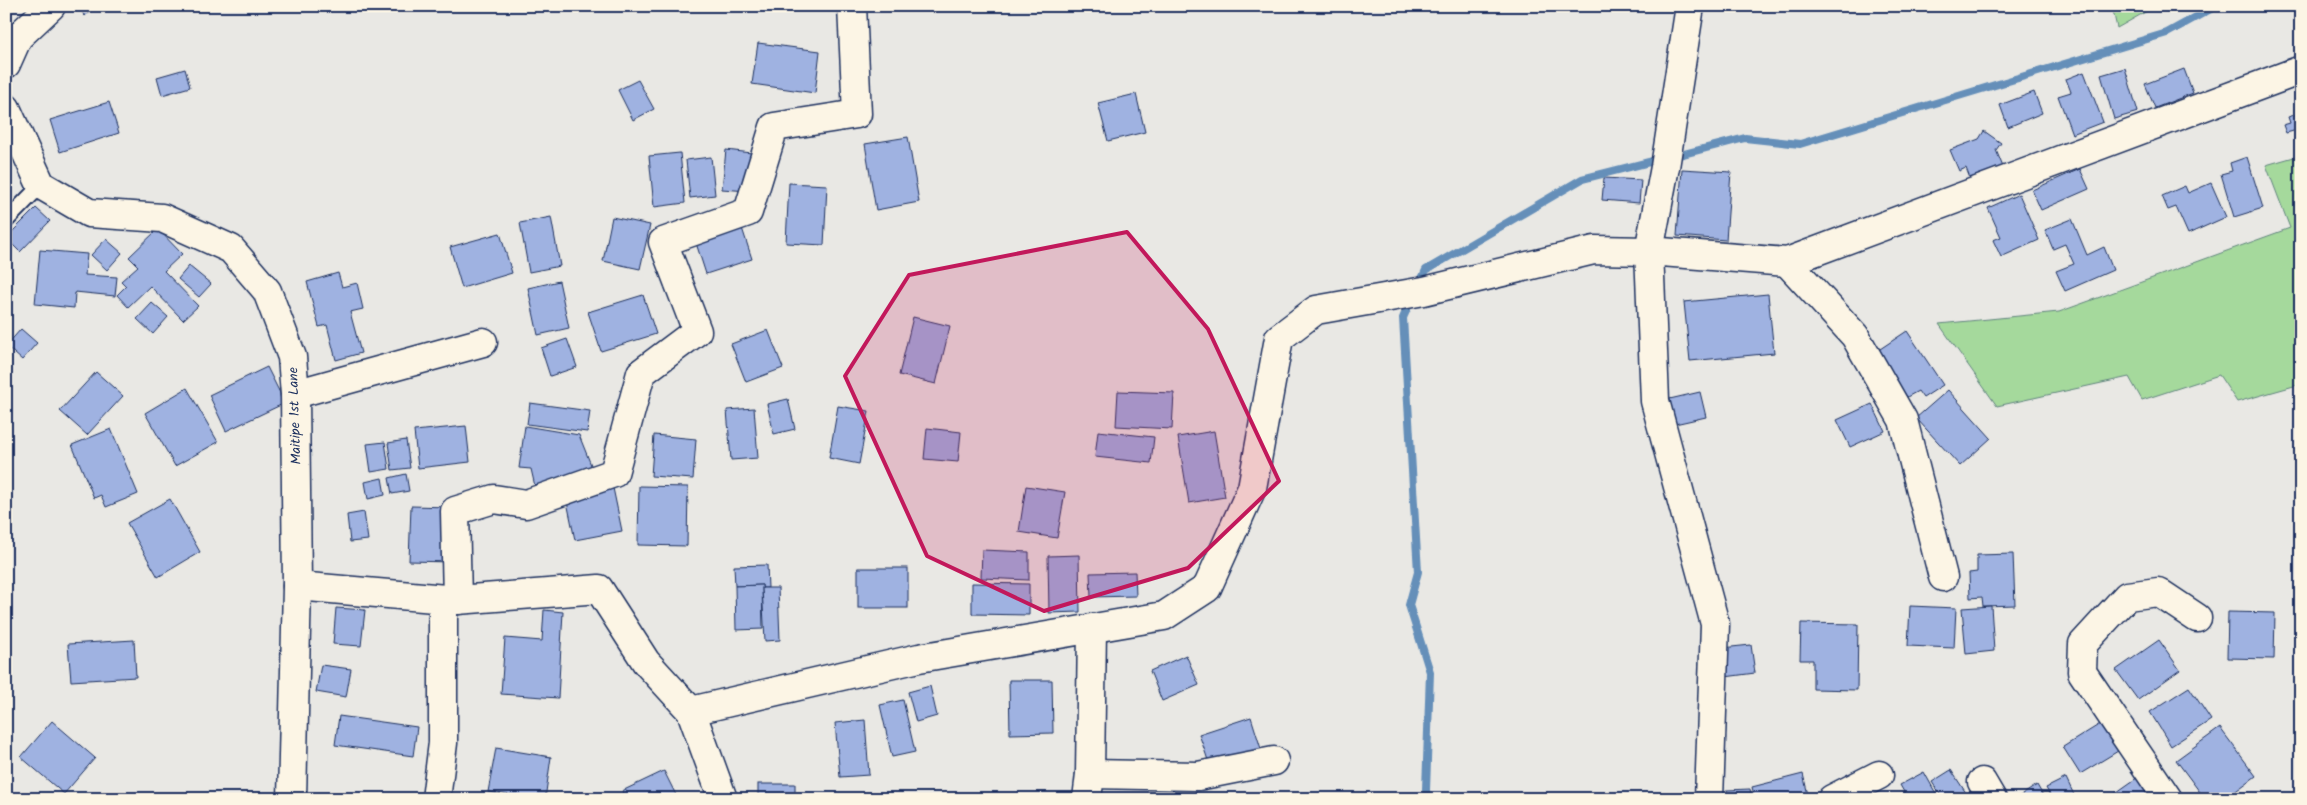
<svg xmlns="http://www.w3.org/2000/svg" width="2307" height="805" viewBox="0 0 2307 805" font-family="Kalam,sans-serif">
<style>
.green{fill:#a5d99c;stroke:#60847d}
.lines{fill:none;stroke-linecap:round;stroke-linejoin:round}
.stream{stroke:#658fb9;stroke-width:8}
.building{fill:#9fb2e1;stroke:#1b2f5e}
.service-casing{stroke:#1b2f5e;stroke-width:18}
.minor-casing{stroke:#1b2f5e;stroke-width:31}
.tertiary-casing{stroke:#1b2f5e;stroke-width:31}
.service{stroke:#fcf5e5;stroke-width:14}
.minor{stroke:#fcf5e5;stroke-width:28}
.tertiary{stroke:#fcf5e5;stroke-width:28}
.marked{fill:#c2185b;fill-opacity:0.2;stroke:#c2185b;stroke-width:4;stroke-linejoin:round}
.labels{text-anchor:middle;stroke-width:4.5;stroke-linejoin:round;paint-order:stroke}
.street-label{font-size:14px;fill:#1b2f5e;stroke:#fcf5e5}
</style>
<rect width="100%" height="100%" fill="#e9e8e4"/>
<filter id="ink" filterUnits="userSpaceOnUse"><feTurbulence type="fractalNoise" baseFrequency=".02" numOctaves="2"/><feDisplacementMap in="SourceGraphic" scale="10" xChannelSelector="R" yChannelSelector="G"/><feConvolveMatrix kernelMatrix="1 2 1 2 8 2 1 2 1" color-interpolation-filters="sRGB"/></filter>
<g filter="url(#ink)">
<g class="green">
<polygon points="2112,6 2156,6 2117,28"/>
<polygon points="2301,155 2301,384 2237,402 2219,375 2142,400 2129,377 1997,406 1939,324 2059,312 2290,228 2266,165"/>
</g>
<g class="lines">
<g class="stream">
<polyline points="1672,157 1745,138 1800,144 2167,33 2216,6"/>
<polyline points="1419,285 1426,270 1582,179 1661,159"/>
<polyline points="1411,300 1403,318 1418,572 1409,605 1430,672 1426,790 1428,799"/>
</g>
</g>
<g class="building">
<polygon points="77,6 96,6 85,16"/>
<polygon points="758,43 820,51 815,93 752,84"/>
<polygon points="2125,68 2138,112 2114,119 2101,75"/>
<polygon points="185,69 190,87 162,95 157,77"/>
<polygon points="2184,69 2193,93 2155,108 2145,84"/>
<polygon points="2084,72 2103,122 2072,134 2058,96 2071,92 2066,79"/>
<polygon points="638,80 654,109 633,120 618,90"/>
<polygon points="2034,92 2042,113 2008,127 2000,105"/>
<polygon points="1136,94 1145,132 1108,141 1098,103"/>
<polygon points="109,102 119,133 60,152 50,120"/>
<polygon points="2301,113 2301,129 2286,133 2283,125 2290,123 2288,117"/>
<polygon points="1984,131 2001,143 1996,150 2003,167 1971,181 1966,168 1959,171 1950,150 1979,139"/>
<polygon points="908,137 919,202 876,210 865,144"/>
<polygon points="726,150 752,153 748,191 722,189"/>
<polygon points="680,153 685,203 654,207 649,156"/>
<polygon points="711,157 715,195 690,198 686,160"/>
<polygon points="2247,157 2263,208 2234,217 2221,174 2232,171 2230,163"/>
<polygon points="1682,169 1731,172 1726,240 1677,236"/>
<polygon points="2080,169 2089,189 2041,210 2032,190"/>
<polygon points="1604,178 1641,180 1639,203 1602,200"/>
<polygon points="789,183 827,185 824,245 786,243"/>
<polygon points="2211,183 2226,217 2188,234 2176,207 2168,210 2162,196 2185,186 2188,193"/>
<polygon points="2019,194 2039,240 2001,257 1993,240 2001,237 1988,208"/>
<polygon points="36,208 50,221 20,252 6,238"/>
<polygon points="551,217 560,266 529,272 520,223"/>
<polygon points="612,217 650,225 640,269 603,261"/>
<polygon points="2072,219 2087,255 2104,247 2113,270 2065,291 2056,271 2074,264 2065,244 2053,249 2045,230"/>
<polygon points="742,228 752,259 706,274 696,243"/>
<polygon points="158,229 182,254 164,271 198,306 183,320 150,286 128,307 117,295 126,286 121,281 138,266 129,257"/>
<polygon points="500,233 512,273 462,288 450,247"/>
<polygon points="106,239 122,253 107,270 91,255"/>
<polygon points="40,250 87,254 85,275 117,277 115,296 75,292 74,308 35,304"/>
<polygon points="189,266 211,284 199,297 178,279"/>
<polygon points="338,273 342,287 357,283 363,309 350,312 361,353 336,360 327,325 319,327 307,282"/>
<polygon points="559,281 569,328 538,335 528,288"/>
<polygon points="1768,294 1774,353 1690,361 1684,302"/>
<polygon points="643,295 656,334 601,351 588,312"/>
<polygon points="152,303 168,317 153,334 137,319"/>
<polygon points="913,317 950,326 936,384 899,375"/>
<polygon points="21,329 37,343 22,360 6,346"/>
<polygon points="768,330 783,368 746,382 731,344"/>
<polygon points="1907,331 1943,385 1923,398 1918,391 1907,397 1877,351"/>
<polygon points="567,339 577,367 550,376 541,348"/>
<polygon points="267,367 285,403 226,431 209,395"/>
<polygon points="96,372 123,396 87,435 60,411"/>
<polygon points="187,388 218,442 175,466 145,413"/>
<polygon points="1948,390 1991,438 1960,466 1916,418"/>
<polygon points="1118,391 1174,393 1172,429 1116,426"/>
<polygon points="1700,392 1706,417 1666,426 1661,401"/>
<polygon points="788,399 795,429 774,434 767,404"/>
<polygon points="530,403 590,411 587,432 527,424"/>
<polygon points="1872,404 1885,431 1850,447 1837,420"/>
<polygon points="838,406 869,411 859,464 829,458"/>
<polygon points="754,408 758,458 731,460 727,410"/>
<polygon points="466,426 470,462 418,468 414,431"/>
<polygon points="525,426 579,435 595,475 537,495 531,469 519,468"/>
<polygon points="927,428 961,432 958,462 924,459"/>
<polygon points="111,429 138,494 106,507 101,495 94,498 72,445"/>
<polygon points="1098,431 1154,437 1151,463 1095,457"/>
<polygon points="1214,431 1225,497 1189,503 1178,437"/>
<polygon points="654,435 696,439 693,479 651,476"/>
<polygon points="406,440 410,468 392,470 388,443"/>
<polygon points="385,442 389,469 371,472 367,444"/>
<polygon points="406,474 409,491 392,494 389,478"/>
<polygon points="382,478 385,495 368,499 365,482"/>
<polygon points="639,486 688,487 687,546 638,545"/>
<polygon points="1026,486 1065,492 1057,538 1019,532"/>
<polygon points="613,488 622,531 575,540 566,497"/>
<polygon points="170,499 200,552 158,577 127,523"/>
<polygon points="411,506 450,507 450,562 409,561"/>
<polygon points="364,512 368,540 350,542 347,515"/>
<polygon points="982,550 1029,552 1029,580 981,578"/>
<polygon points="2013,554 2015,605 1983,606 1982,597 1970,598 1969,573 1977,572 1977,555"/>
<polygon points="1079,555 1080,612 1049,613 1048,556"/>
<polygon points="767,565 768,588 762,588 762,585 735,586 734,566"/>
<rect x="858" y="568" width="50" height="40"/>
<polygon points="1135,572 1136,596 1091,597 1090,573"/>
<polygon points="972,583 1029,584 1029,615 972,614"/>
<polygon points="762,585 763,629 736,630 735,586"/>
<polygon points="762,588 778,588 780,640 765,641"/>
<polygon points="1910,606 1956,608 1954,648 1908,646"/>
<polygon points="1991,606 1994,651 1966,654 1962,608"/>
<polygon points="336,608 365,610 361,646 333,644"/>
<polygon points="544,610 563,612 558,698 501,694 505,638 542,641"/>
<polygon points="2228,612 2275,613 2274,659 2227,658"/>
<polygon points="1801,623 1858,624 1857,690 1813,689 1813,660 1800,660"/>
<polygon points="134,640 136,677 71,681 68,644"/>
<polygon points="2159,640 2180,670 2138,700 2116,670"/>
<polygon points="1751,645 1755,673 1725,677 1722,648"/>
<polygon points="1186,655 1199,685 1162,701 1150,671"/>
<polygon points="321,665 351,669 346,697 316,692"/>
<polygon points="1009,680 1052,680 1053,733 1010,734"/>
<polygon points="930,686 937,716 916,722 908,692"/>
<polygon points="2189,687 2211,720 2171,746 2150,712"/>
<polygon points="903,700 915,752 892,757 880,705"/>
<polygon points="339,716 417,727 413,756 335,745"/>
<polygon points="1251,717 1262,752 1211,769 1199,734"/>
<polygon points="865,720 869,775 840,777 835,723"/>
<polygon points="52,721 95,758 64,794 21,757"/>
<polygon points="2105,721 2123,748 2080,774 2063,747"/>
<polygon points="2220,728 2256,776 2225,799 2205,799 2176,760"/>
<polygon points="496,748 551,757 545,799 488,792"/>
<polygon points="1951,770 1970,799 1943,799 1932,782"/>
<polygon points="664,771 678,799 625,799 622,791"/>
<polygon points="1924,772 1939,799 1908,799 1900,785"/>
<polygon points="2144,773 2163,799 2107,799"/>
<polygon points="1803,774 1809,799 1755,799 1752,787"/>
<polygon points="2066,778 2076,799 2052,799 2046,788"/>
<rect x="758" y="784" width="37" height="15"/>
<polygon points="2037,785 2045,799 2016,799"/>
<polygon points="1750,789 1752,799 1728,799 1727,790"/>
<polygon points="478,795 493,799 478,799"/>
</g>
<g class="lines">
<g class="service-casing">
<polyline id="service" points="6,221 41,185"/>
</g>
<g class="minor-casing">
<g id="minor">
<polyline points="1787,262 1855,336 1903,420 1943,577"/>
<polyline points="295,394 483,342"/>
<polyline points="297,586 457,600 599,589 646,662 691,711 723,799"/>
<polyline points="457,600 455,511 494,499 526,504 614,473 641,373 697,331 663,242 748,212 774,127 857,114 852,6"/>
<polyline points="691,711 919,658 1164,616 1207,588 1252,488 1279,338 1316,310 1424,291 1594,250 1649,251 1787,262 2301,70"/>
<polyline points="1090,774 1198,776 1274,761"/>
<polyline points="1982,782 1992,799"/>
<polyline points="436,799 443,743 443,599"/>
<polyline points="1087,799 1090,774 1092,628"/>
<polyline points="1832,799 1879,775"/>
<polyline points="2168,799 2082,672 2083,644 2127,596 2158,592 2197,618"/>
</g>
</g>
<g class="tertiary-casing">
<g id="tertiary">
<polyline points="1690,6 1665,167 1649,251 1655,401 1715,624 1709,799"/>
<polyline points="6,64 18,37 51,6"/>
<polyline points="6,108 41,185 89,213 162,218 231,249 267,291 292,357 295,394 297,586 292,799"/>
</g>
</g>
<use href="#service" class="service"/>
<use href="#minor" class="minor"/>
<use href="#tertiary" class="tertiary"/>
</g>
</g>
<path class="marked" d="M1127,232L1208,329L1279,481L1188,568L1044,611L927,556L845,376L909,275Z"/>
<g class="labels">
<g class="street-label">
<text transform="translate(294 416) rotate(-92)" y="5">Maitipe 1st Lane</text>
</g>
</g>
<rect width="2307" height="805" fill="none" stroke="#fcf5e5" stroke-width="25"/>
<rect x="12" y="12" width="2282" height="780" fill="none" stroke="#1b2f5e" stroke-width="2" filter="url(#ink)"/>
</svg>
